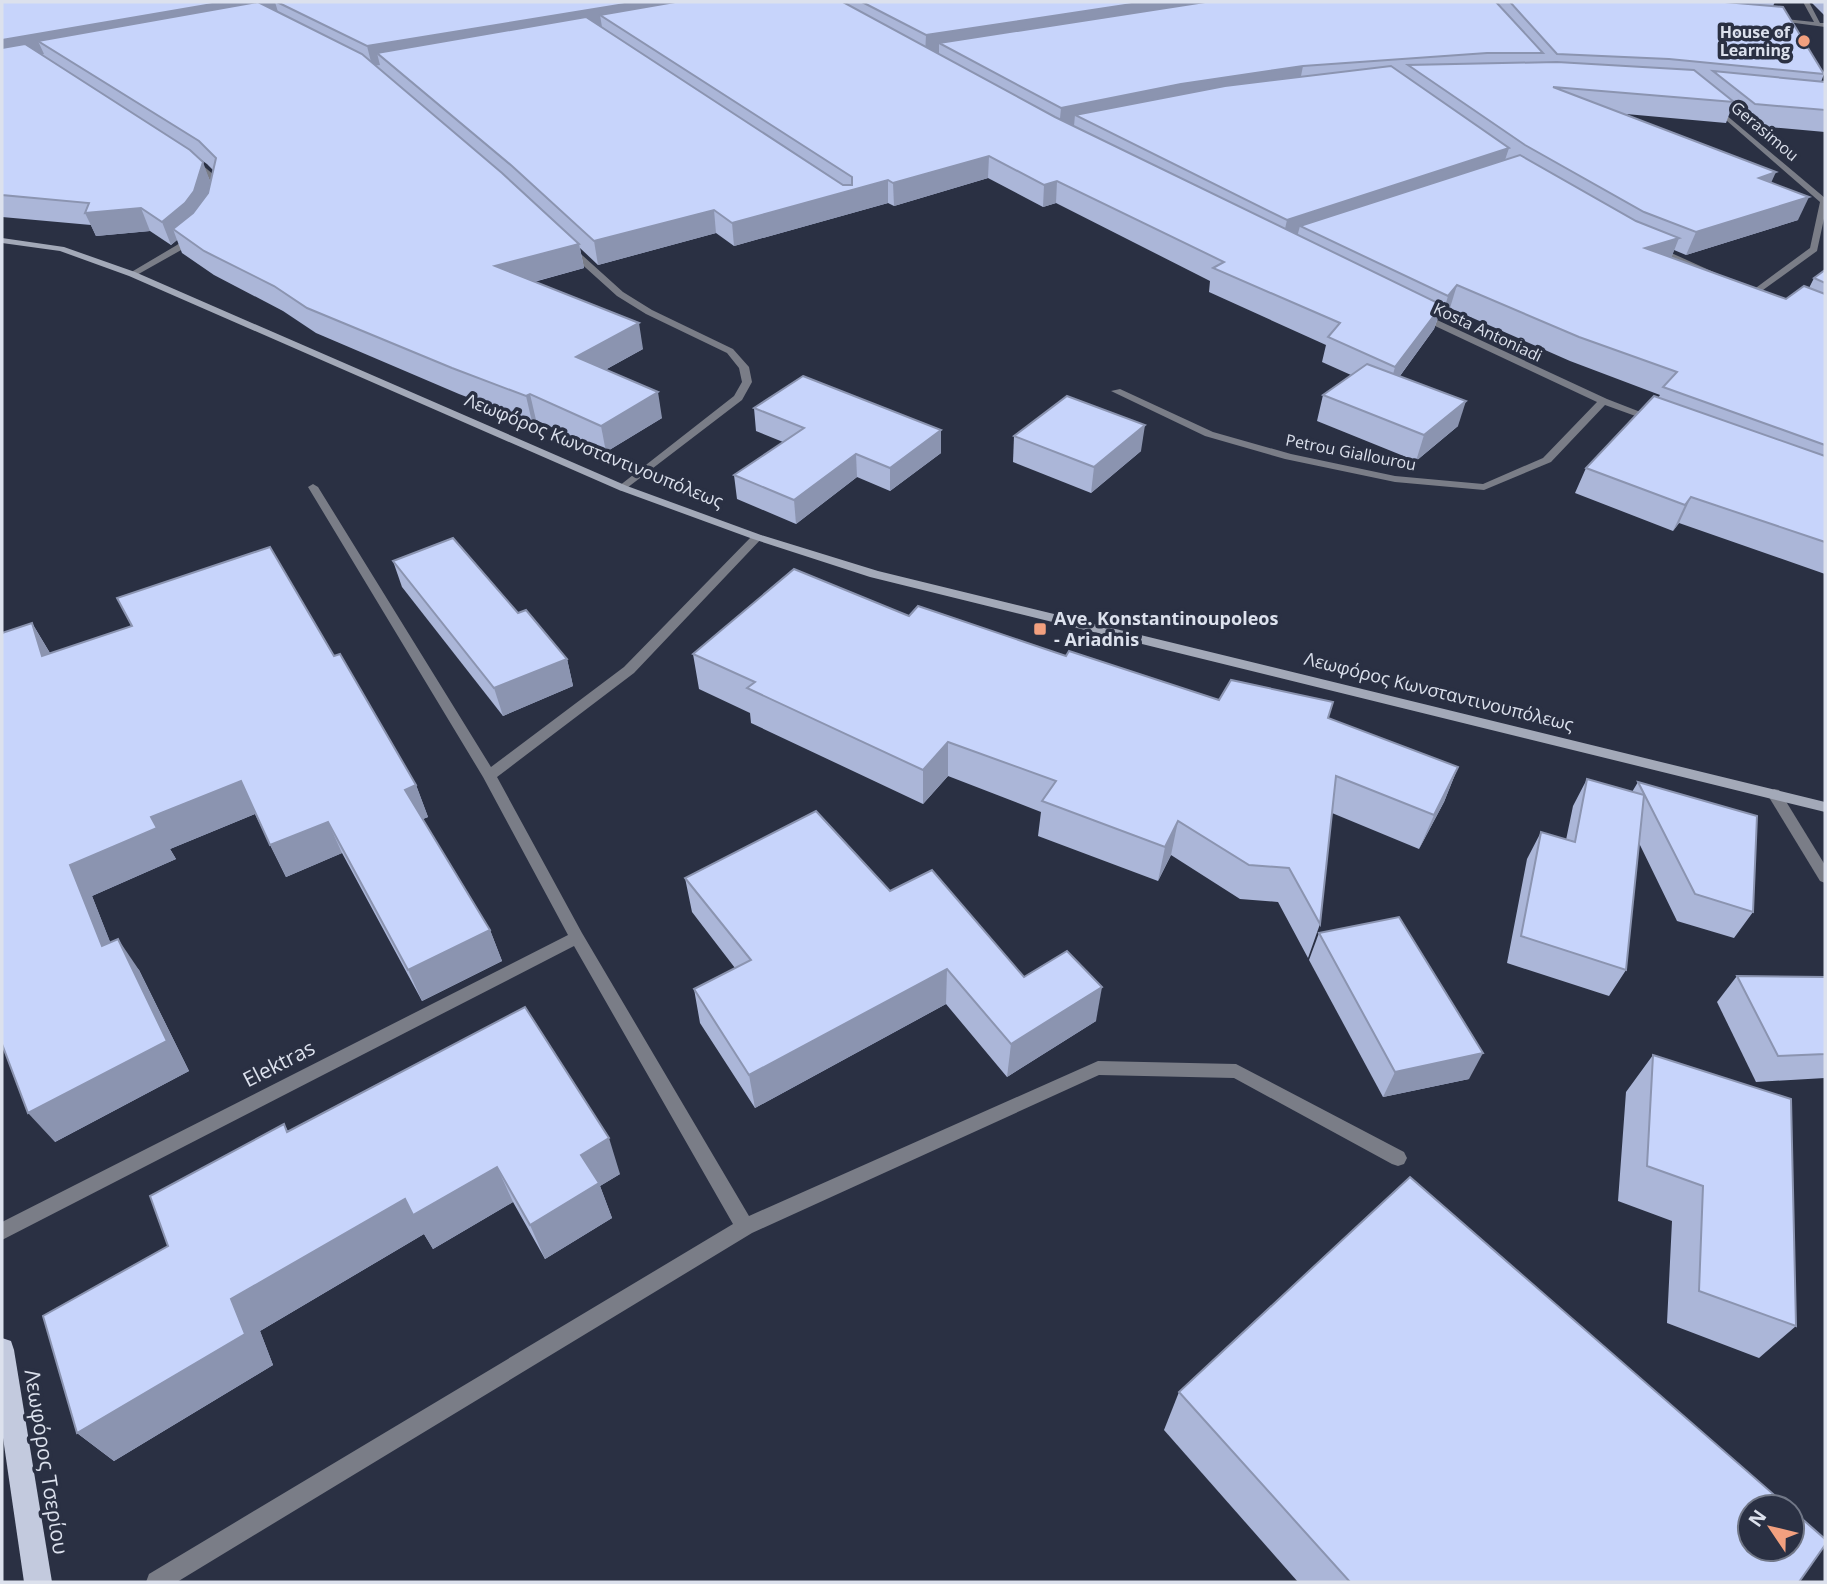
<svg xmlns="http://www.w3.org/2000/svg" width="1827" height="1584" viewBox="0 0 1827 1584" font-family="'Open Sans',sans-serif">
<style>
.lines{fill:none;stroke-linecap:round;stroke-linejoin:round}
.street{fill:#7a7d87;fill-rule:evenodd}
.secondary{fill:#a3a9b8;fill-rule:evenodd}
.primary{fill:#c3cade;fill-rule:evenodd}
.wall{fill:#abb6d8;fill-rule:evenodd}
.shaded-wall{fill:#8b94b0}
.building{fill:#c7d4fb;stroke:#8b94b0;stroke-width:2}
.poi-dot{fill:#f2a07f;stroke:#2a3043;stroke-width:2.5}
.labels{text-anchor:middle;stroke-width:7;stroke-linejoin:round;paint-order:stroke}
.far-poi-label{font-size:16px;font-weight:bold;fill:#dce1ed;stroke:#2a3043;text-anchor:end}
.far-street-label{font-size:16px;fill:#dce1ed;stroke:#2a3043}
.street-label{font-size:18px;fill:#dce1ed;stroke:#2a3043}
.poi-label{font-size:18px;font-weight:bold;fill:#dce1ed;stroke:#2a3043;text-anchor:start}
.near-street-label{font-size:21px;fill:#dce1ed;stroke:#2a3043}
</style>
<rect width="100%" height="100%" fill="#2a3043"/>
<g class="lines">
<g class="street">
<polygon points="1803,2 1809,2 1820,23 1825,23 1825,27 1772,20 1775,18 1814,22"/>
<polygon points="1713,104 1825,198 1825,214 1817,251 1756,295 1753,294 1753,290 1810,248 1820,202 1711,107"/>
<polygon points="188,158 194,158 221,181 222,196 216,196 214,184 188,162"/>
<polygon points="190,234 197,236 183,249 135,276 128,274 177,245"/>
<polygon points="566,246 572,246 623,292 652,310 733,349 749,367 752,382 742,400 623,491 619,490 619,486 734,396 742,382 739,368 727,353 646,314 617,296 566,250"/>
<polygon points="1652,247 1658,247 1718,274 1711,276 1652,251"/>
<polygon points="1416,313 1422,313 1607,399 1661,420 1652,422 1605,405 1551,462 1484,490 1395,482 1285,459 1205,436 1111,391 1120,389 1213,432 1291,454 1395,476 1483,484 1543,458 1597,402 1416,317"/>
<polygon points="313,484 318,487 491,767 624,667 753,535 761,535 763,537 634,673 497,777 582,933 749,1216 1098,1061 1236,1064 1404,1152 1407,1158 1404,1164 1398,1166 1392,1164 1234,1078 1099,1075 752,1233 177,1582 146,1582 149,1574 733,1224 574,946 2,1240 2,1222 568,935 483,777 308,487"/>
<polygon points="1774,789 1779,790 1825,865 1825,883 1820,881 1767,794"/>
</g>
<polygon class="secondary" points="2,238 64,247 135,272 627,486 761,535 878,571 1825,802 1825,812 870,577 753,539 619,490 129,276 60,251 2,243"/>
<polygon class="primary" points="2,1338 11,1341 14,1350 52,1582 24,1582 2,1431"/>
</g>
<g class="wall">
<path d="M2,2H1775L1773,6L1824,74L1821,82H1825V132L1746,125L1730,112L1726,123L1626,114L1771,182L1798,220L1686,255L1674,250L1671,258L1786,299L1809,288L1814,278L1825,270V574L1679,523L1673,531L1575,493L1586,468L1658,398L1660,395L1570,361L1450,308L1441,320L1438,318L1434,329L1400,376L1458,426L1416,461L1317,421L1323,395L1351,375L1322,362L1326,345L1209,292L1210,281L1056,203L1043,207L988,178L894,206L888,203L734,246L716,233L598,265L580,248L584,268L534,282L643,349L605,370L662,418L606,452L536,420L532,422L459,394L316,333L283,311L214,275L182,253L177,240L171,245L150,231L96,236L91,225L2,217ZM200,159L207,164L213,170L211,183Z"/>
<polygon points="1811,2 1825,2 1825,16"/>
<polygon points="754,408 941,430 941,453 890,491 857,477 796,524 737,499 734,475 783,442 756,431"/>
<polygon points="1014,436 1141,451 1091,493 1013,462"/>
<polygon points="393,561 518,613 567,659 573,686 503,716 402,587"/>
<polygon points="909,616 1066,656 1219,700 1328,718 1458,767 1444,802 1419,849 1332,813 1320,924 1308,958 1278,902 1240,899 1171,855 1158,881 1038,836 1041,812 948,776 923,804 751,723 750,713 699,689 693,654"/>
<polygon points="32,623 50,653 334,656 416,785 428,817 423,819 490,930 502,961 422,1001 342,853 286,877 255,814 170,849 176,859 92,896 110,942 139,970 189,1071 55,1142"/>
<polygon points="1587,779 1632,792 1638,782 1753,912 1734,938 1677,921 1639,843 1626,970 1609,996 1507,963 1527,859 1541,832 1566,840 1573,806"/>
<polygon points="685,878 890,891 1024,977 1096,1021 1007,1077 946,1004 755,1108 700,1023 694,989 735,968 692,912"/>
<polygon points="1319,933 1469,1079 1383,1097 1309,960"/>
<polygon points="1737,976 1825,977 1825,1078 1756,1082 1717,1002"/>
<polygon points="1653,1055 1796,1326 1759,1358 1667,1323 1672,1221 1618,1201 1626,1092"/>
<polygon points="284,1124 288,1131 620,1174 600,1186 612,1218 545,1259 513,1202 433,1249 424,1234 260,1331 273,1365 114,1461 77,1433 168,1246"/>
<polygon points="1179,1392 1799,1582 1298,1582 1164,1430"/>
</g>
<g class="shaded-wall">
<polygon points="224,2 275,2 278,12 38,41 44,54 2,61 2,40"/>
<polygon points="637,2 751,2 600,15 602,27 377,53 380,65 372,66 367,46"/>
<polygon points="1145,2 1293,2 939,43 939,53 925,55 926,35"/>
<polygon points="1303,66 1299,86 1075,115 1074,126 1059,129 1061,108 1181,84"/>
<polygon points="1509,148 1502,169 1300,226 1297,237 1282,242 1287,220"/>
<polygon points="989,156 988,178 894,206 893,183"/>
<polygon points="203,162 211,184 202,214 173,229 177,240 171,245 162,222"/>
<polygon points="1776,172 1766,194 1759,178"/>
<polygon points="888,180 888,203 734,246 732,223"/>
<polygon points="1057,181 1056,203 1043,207 1044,185"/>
<polygon points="1809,197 1798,220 1686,255 1696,232"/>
<polygon points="141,208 150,231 96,236 85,213"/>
<polygon points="714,210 716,233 598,265 594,241"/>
<polygon points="1679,238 1670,261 1645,248"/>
<polygon points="579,244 584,268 500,291 495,266"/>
<polygon points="1457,285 1450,308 1441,320 1448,296"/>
<polygon points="1442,305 1434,329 1388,392 1395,367"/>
<polygon points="639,323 643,349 581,383 576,357"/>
<polygon points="658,392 662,418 606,452 601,426"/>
<polygon points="530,394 536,420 532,422 526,396"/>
<polygon points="1466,401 1458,426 1416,461 1424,435"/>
<polygon points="1145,425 1141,451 1091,493 1094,467"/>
<polygon points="941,430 941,453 890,491 890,468"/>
<polygon points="856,454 857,477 796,524 794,500"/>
<polygon points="1691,497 1679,523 1673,531 1685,505"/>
<polygon points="32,623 51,655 42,656"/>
<polygon points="567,659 573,686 503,716 494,688"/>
<polygon points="948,742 948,776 923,804 923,770"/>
<polygon points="1458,767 1444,802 1419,849 1434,815"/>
<polygon points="241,781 257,813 170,849 176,859 92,896 124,977 102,946 70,865 151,817"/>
<polygon points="416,785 428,817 418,821 405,790"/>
<polygon points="1178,821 1171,855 1158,881 1165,847"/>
<polygon points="328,822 342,853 286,877 270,845"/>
<polygon points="490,930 502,961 422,1001 408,970"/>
<polygon points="118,939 139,970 189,1071 55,1142 28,1113"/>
<polygon points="947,969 946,1004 755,1108 749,1075"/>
<polygon points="1102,987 1096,1021 1007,1077 1011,1044"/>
<polygon points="1483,1053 1469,1079 1383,1097 1395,1072"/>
<polygon points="609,1138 620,1174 600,1186 612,1218 545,1259 530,1225 581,1155"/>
<polygon points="497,1167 513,1202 433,1249 424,1234 260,1331 273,1365 114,1461 77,1433 231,1299 405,1199"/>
</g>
<g class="building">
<polygon points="2,2 224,2 2,40"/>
<polygon points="258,2 362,54 502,173 579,244 495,266 639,323 576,357 658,392 601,426 530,394 526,396 452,368 307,308 274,286 204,251 173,229 193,213 208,193 216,158 199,141 38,41"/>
<polygon points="277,2 637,2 367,46"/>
<polygon points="675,2 843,2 1055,117 1442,305 1395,367 1328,337 1340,323 1213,268 1224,262 1057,181 1044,185 989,156 893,183 888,180 732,223 714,210 594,241 512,166 377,53 586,17 843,185 852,185 852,177 600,15"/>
<polygon points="862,2 1145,2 926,35"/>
<polygon points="1205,2 1496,2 1543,53 1487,53 1303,66 1181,84 1061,108 939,43"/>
<polygon points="1510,2 1725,2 1783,7 1824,74 1669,59 1557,54"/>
<polygon points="25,44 190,150 203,162 194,191 185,203 162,222 141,208 85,213 89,203 2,195 2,48"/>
<polygon points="1557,62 1694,70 1734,102 1553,87 1776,172 1759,178 1809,197 1696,232 1644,212 1525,145 1408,65"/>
<polygon points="1391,66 1509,148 1287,220 1075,115 1225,86"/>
<polygon points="1713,71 1825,82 1825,110 1755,104"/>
<polygon points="1520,155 1636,221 1679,238 1645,248 1786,299 1804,286 1825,294 1825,445 1663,387 1677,372 1579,337 1457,285 1448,296 1300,226"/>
<polygon points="1825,270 1825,283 1814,278"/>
<polygon points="1367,364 1466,401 1424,435 1323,395"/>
<polygon points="803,376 941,430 890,468 856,454 794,500 734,475 804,428 754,408"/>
<polygon points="1067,396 1145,425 1094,467 1014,436"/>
<polygon points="1654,396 1825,456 1825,542 1691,497 1685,505 1586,468"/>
<polygon points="453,538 518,613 526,610 567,659 494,688 393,561"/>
<polygon points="270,547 334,656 340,654 416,785 405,790 490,930 408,970 328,822 270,845 241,781 151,817 157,828 70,865 102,946 118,939 167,1041 28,1113 2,1044 2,633 32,623 42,656 132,626 117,598"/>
<polygon points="794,569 909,616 918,606 1066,656 1069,651 1219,700 1231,680 1333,702 1328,718 1458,767 1434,815 1336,776 1320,924 1289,868 1249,865 1178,821 1165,847 1042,801 1056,781 948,742 923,770 747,688 755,682 693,654"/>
<polygon points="1587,779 1644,795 1626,970 1521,936 1541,832 1575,842"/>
<polygon points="1638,782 1757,816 1753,912 1695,894"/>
<polygon points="816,811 890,891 932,870 1024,977 1067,951 1102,987 1011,1044 947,969 749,1075 694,989 751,960 685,878"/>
<polygon points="1399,917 1483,1053 1395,1072 1319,933"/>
<polygon points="1737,976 1825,977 1825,1054 1778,1056"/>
<polygon points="525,1007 609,1138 581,1155 599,1183 530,1225 497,1167 413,1215 405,1199 231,1299 245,1334 77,1433 43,1316 168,1246 150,1196 284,1124 287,1132"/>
<polygon points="1653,1055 1791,1099 1796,1326 1699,1291 1703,1186 1647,1166"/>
<polygon points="1410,1177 1788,1507 1750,1507 1750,1549 1792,1549 1792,1510 1825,1539 1825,1545 1799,1582 1350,1582 1179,1392"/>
</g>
<g class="poi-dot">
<circle cx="1804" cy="41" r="7"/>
<rect x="1033" y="622" width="14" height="14" rx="3.5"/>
</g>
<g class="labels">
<g class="far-poi-label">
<text x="1790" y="38">House of<tspan x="1790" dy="18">Learning</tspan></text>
</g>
<g class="far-street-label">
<text transform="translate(1765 131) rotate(40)" y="6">Gerasimou</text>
<text transform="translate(1488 332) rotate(25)" y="6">Kosta Antoniadi</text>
<text transform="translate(1351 452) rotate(11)" y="6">Petrou Giallourou</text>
</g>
<g class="street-label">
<text transform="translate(594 451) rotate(22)" y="6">Λεωφόρος Κωνσταντινουπόλεως</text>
<text transform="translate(1439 692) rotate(14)" y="6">Λεωφόρος Κωνσταντινουπόλεως</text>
</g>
<g class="poi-label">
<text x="1054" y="625">Ave. Konstantinoupoleos<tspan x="1054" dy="21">- Ariadnis</tspan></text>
</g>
<g class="near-street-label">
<text transform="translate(279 1064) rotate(-27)" y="7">Elektras</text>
<text transform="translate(46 1462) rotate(81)" y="7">Λεωφόρος Τσερίου</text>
</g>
</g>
<rect width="1827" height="1584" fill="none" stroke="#dce1ed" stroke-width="7"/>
<g transform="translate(1771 1528) rotate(305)"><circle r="33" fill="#2a3043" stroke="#717787" stroke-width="2"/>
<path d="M0-5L12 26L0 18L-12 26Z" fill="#f2a07f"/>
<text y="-10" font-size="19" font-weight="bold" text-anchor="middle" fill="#dce1ed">N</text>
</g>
</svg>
